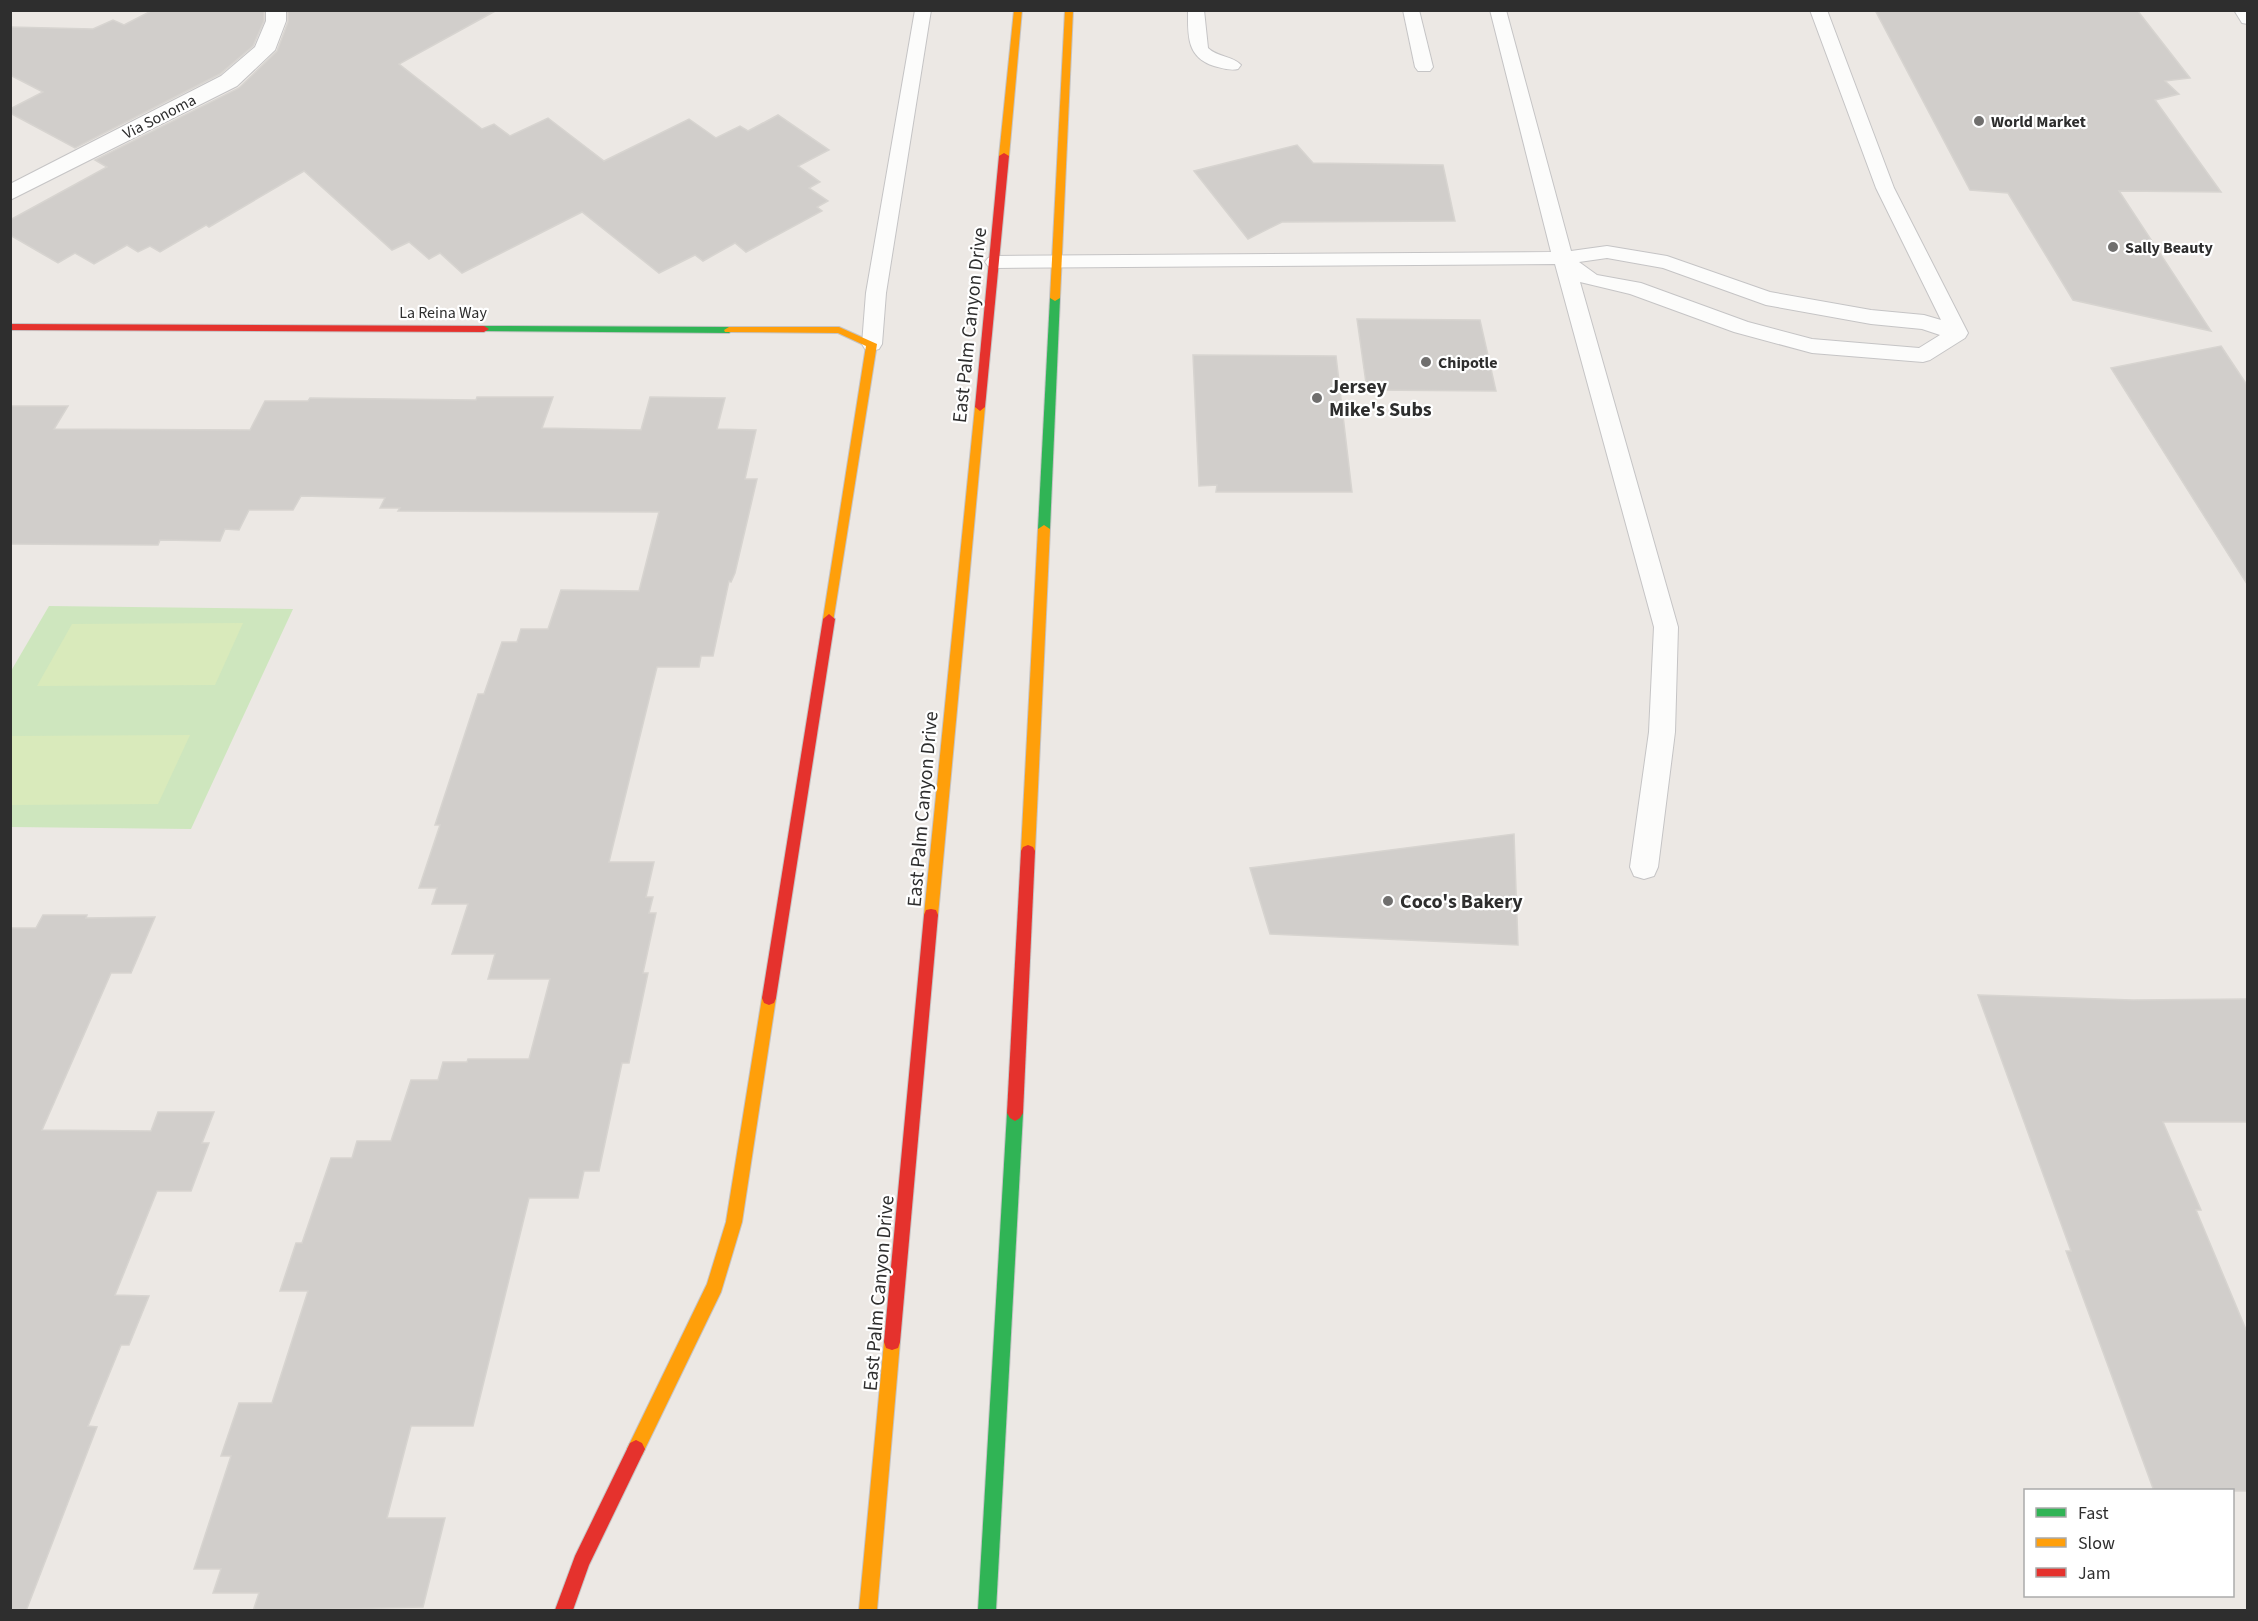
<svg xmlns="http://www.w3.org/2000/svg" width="2258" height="1621" viewBox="0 0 2258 1621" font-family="'Source Sans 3',sans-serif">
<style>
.green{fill:#cee6be}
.pitch{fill:#d9eabb}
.building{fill:#d1cecb;stroke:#d7d4d0;stroke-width:1.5}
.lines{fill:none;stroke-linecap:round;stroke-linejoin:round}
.lane-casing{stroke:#c5c4c5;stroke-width:2}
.street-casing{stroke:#c5c4c5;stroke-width:2}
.fast-casing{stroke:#c5c4c5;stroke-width:2}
.slow-casing{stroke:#c5c4c5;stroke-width:2}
.jam-casing{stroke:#c5c4c5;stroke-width:2}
.lane{fill:#fcfcfb;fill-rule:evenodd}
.street{fill:#fcfcfb;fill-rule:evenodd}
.fast{fill:#30b455;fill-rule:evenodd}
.slow{fill:#ff9f0a;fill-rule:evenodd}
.jam{fill:#e5322d;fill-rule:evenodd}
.poi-dot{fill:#706f6e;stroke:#fff;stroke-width:2}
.labels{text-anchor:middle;stroke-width:4.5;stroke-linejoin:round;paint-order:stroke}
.far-street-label{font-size:16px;fill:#2e2e2e;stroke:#fff}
.far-poi-label{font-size:16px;font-weight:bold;fill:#2e2e2e;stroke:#fff;text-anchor:start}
.street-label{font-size:20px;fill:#2e2e2e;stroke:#fff}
.poi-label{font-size:20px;font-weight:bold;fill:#2e2e2e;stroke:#fff;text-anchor:start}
</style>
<rect width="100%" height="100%" fill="#ece8e4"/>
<polygon class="green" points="49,606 293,609 191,829 11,827 11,671"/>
<g class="pitch">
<polygon points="243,623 215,685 37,686 72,624"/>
<polygon points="190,735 158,804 11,805 11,736"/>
</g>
<g class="building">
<polygon points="153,10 264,10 264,21 253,46 220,74 75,148 10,113 10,109 43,92 10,75 10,27 93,29 113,20 124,25"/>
<polygon points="288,10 497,10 399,64 482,129 494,124 510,136 548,118 604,161 689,119 716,138 740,126 748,131 778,115 829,150 798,166 820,182 809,188 828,201 817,207 822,211 746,252 735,243 703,261 695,255 659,273 582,212 462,273 440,253 429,259 409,242 392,250 304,171 209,227 206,225 160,252 150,246 138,252 127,245 94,264 75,253 58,263 10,235 10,220 107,167 95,160 239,88 277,51 288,22"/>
<polygon points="1875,10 2137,10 2190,78 2165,81 2179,94 2155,100 2221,192 2119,191 2211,331 2073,300 2008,193 1970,190"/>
<polygon points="1297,145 1313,163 1443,165 1455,221 1282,222 1248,239 1194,171"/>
<polygon points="1357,319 1480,320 1496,391 1367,390"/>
<polygon points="2221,346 2247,385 2247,584 2111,368"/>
<polygon points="1193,355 1336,356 1352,492 1216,492 1217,485 1199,486"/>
<polygon points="477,397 553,397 542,428 641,430 650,397 725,398 717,429 756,430 745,479 757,479 735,573 731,582 729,581 713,656 701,656 699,667 657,667 609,862 654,862 646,897 653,897 649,913 656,913 643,973 648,973 629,1063 622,1063 599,1171 584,1171 578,1198 529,1198 473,1426 411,1426 387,1518 445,1518 423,1607 253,1611 259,1593 213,1593 221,1569 194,1569 231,1456 221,1456 239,1403 272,1403 308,1291 280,1291 296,1243 302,1243 331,1158 352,1158 357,1141 391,1141 411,1080 438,1080 443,1062 467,1062 468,1059 529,1059 550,979 488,979 495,954 452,954 468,904 432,904 437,888 419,888 440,825 435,825 478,694 484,694 502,642 517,642 521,629 548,629 561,590 639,591 659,512 398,511 400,508 380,508 385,498 301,496 293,510 249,510 239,530 225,529 220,541 160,540 158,545 10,544 10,406 68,406 54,429 250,430 265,401 308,401 310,398 476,400"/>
<polygon points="1514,834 1518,945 1270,934 1250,868"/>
<polygon points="43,915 87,915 86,918 155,917 131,973 111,973 42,1130 151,1131 158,1112 214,1112 202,1143 209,1143 191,1191 157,1191 115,1295 149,1296 129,1345 121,1345 88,1426 97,1427 26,1611 10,1611 10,928 36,928"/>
<polygon points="1978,995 2133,1000 2247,999 2247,1122 2163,1122 2201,1210 2196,1210 2247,1332 2247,1491 2154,1491 2066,1251 2071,1251"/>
</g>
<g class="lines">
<g class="lane-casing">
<g id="lane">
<polygon points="915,10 931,10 886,293 882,344 879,349 872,351 865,349 862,344 866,293"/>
<path d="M1188,10H1204L1208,48C1217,57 1233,56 1241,65L1238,69C1230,71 1222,68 1214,66C1186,57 1188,35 1188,10Z"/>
<polygon points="1403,10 1419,10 1433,67 1430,71 1418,71 1415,67"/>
<path d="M1490,10H1506L1571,251L1607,246L1667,256L1770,292L1871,310L1924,315L1941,320L1876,188L1810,10H1827L1894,188L1968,333L1965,338L1930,360L1923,362L1812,353L1734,332L1630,294L1580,282L1678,627L1675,732L1658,867L1654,876L1644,879L1634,876L1630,867L1649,732L1654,627L1555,264L995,268L988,266L985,262L988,258L995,256L1551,252ZM1607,258L1663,268L1766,305L1871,324L1922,329L1940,335L1919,348L1812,339L1748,322L1641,283L1597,275L1579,262Z"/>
<polygon points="2234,10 2248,10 2248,24 2242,23"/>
</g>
</g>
<g class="street-casing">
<polygon id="street" points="266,10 286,10 286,21 275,50 237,86 10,200 10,184 221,76 255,47 266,21"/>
</g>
<g class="fast-casing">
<g id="fast">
<polygon points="1055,295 1060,298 1050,529 1044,533 1038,529 1050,298"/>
<polygon points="484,326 729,327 734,330 729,333 480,331 480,327"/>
<polygon points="1015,1105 1020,1108 1023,1113 996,1610 978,1610 1007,1113 1010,1108"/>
</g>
</g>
<g class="slow-casing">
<g id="slow">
<polygon points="1014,10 1022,10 1009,156 1004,159 999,156"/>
<polygon points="1065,10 1073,10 1060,298 1055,301 1050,298"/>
<polygon points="729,327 839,327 877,344 833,622 829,624 823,619 866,346 838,333 725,332 724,330"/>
<polygon points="980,403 985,407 938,915 936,920 931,921 926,920 924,915 975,407"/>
<polygon points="1044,525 1050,529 1035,851 1033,855 1028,857 1023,855 1021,851 1038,529"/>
<polygon points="769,991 774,993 776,998 742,1222 721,1292 642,1455 636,1458 630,1455 627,1449 707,1284 726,1222 762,998 764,993"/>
<polygon points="892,1334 898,1336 900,1342 877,1610 859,1610 884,1342 886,1336"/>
</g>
</g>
<g class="jam-casing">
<g id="jam">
<polygon points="1004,153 1009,156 985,407 980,411 975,407 999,156"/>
<polygon points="10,324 484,326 489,329 484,332 10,330"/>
<polygon points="829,614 835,619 776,998 774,1003 769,1005 764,1003 762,998 823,619"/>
<polygon points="1028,845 1033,847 1035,851 1023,1113 1020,1118 1015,1121 1010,1118 1007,1113 1021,851 1023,847"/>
<polygon points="931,909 936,910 938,915 900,1342 898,1348 892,1350 886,1348 884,1342 924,915 926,910"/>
<polygon points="636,1440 642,1443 645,1449 589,1565 573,1610 555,1610 575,1556 630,1443"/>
</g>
</g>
<use href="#lane" class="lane"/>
<use href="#street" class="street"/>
<use href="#fast" class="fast"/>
<use href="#slow" class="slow"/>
<use href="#jam" class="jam"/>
</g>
<g class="poi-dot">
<circle cx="1979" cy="121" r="6"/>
<circle cx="2113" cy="247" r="6"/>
<circle cx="1426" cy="362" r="6"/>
<circle cx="1317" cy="398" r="6"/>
<circle cx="1388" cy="901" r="6"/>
</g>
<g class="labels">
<g class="far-street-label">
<text transform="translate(159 116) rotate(-27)" y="6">Via Sonoma</text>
<text x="443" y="318">La Reina Way</text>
</g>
<g class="far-poi-label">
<text x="1991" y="127">World Market</text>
<text x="2125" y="253">Sally Beauty</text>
<text x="1438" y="368">Chipotle</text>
</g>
<g class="street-label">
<text transform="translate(969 325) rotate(-84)" y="7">East Palm Canyon Drive</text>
<text transform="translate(922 809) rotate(-85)" y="7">East Palm Canyon Drive</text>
<text transform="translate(878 1293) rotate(-85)" y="7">East Palm Canyon Drive</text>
</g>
<g class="poi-label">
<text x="1329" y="393">Jersey<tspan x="1329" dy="23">Mike's Subs</tspan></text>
<text x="1400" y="908">Coco's Bakery</text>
</g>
</g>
<rect width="2258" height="1621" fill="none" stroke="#2e2e2e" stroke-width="24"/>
<rect x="2024" y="1489" width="210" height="108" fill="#ffffff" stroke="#ababab" stroke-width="1.5"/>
<rect x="2036" y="1508" width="30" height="9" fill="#30b455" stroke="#ababab" stroke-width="1.5"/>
<text x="2078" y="1519" font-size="18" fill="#2e2e2e">Fast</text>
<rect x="2036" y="1538" width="30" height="9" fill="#ff9f0a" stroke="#ababab" stroke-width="1.5"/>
<text x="2078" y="1549" font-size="18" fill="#2e2e2e">Slow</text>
<rect x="2036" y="1568" width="30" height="9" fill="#e5322d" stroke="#ababab" stroke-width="1.5"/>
<text x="2078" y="1579" font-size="18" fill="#2e2e2e">Jam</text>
</svg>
